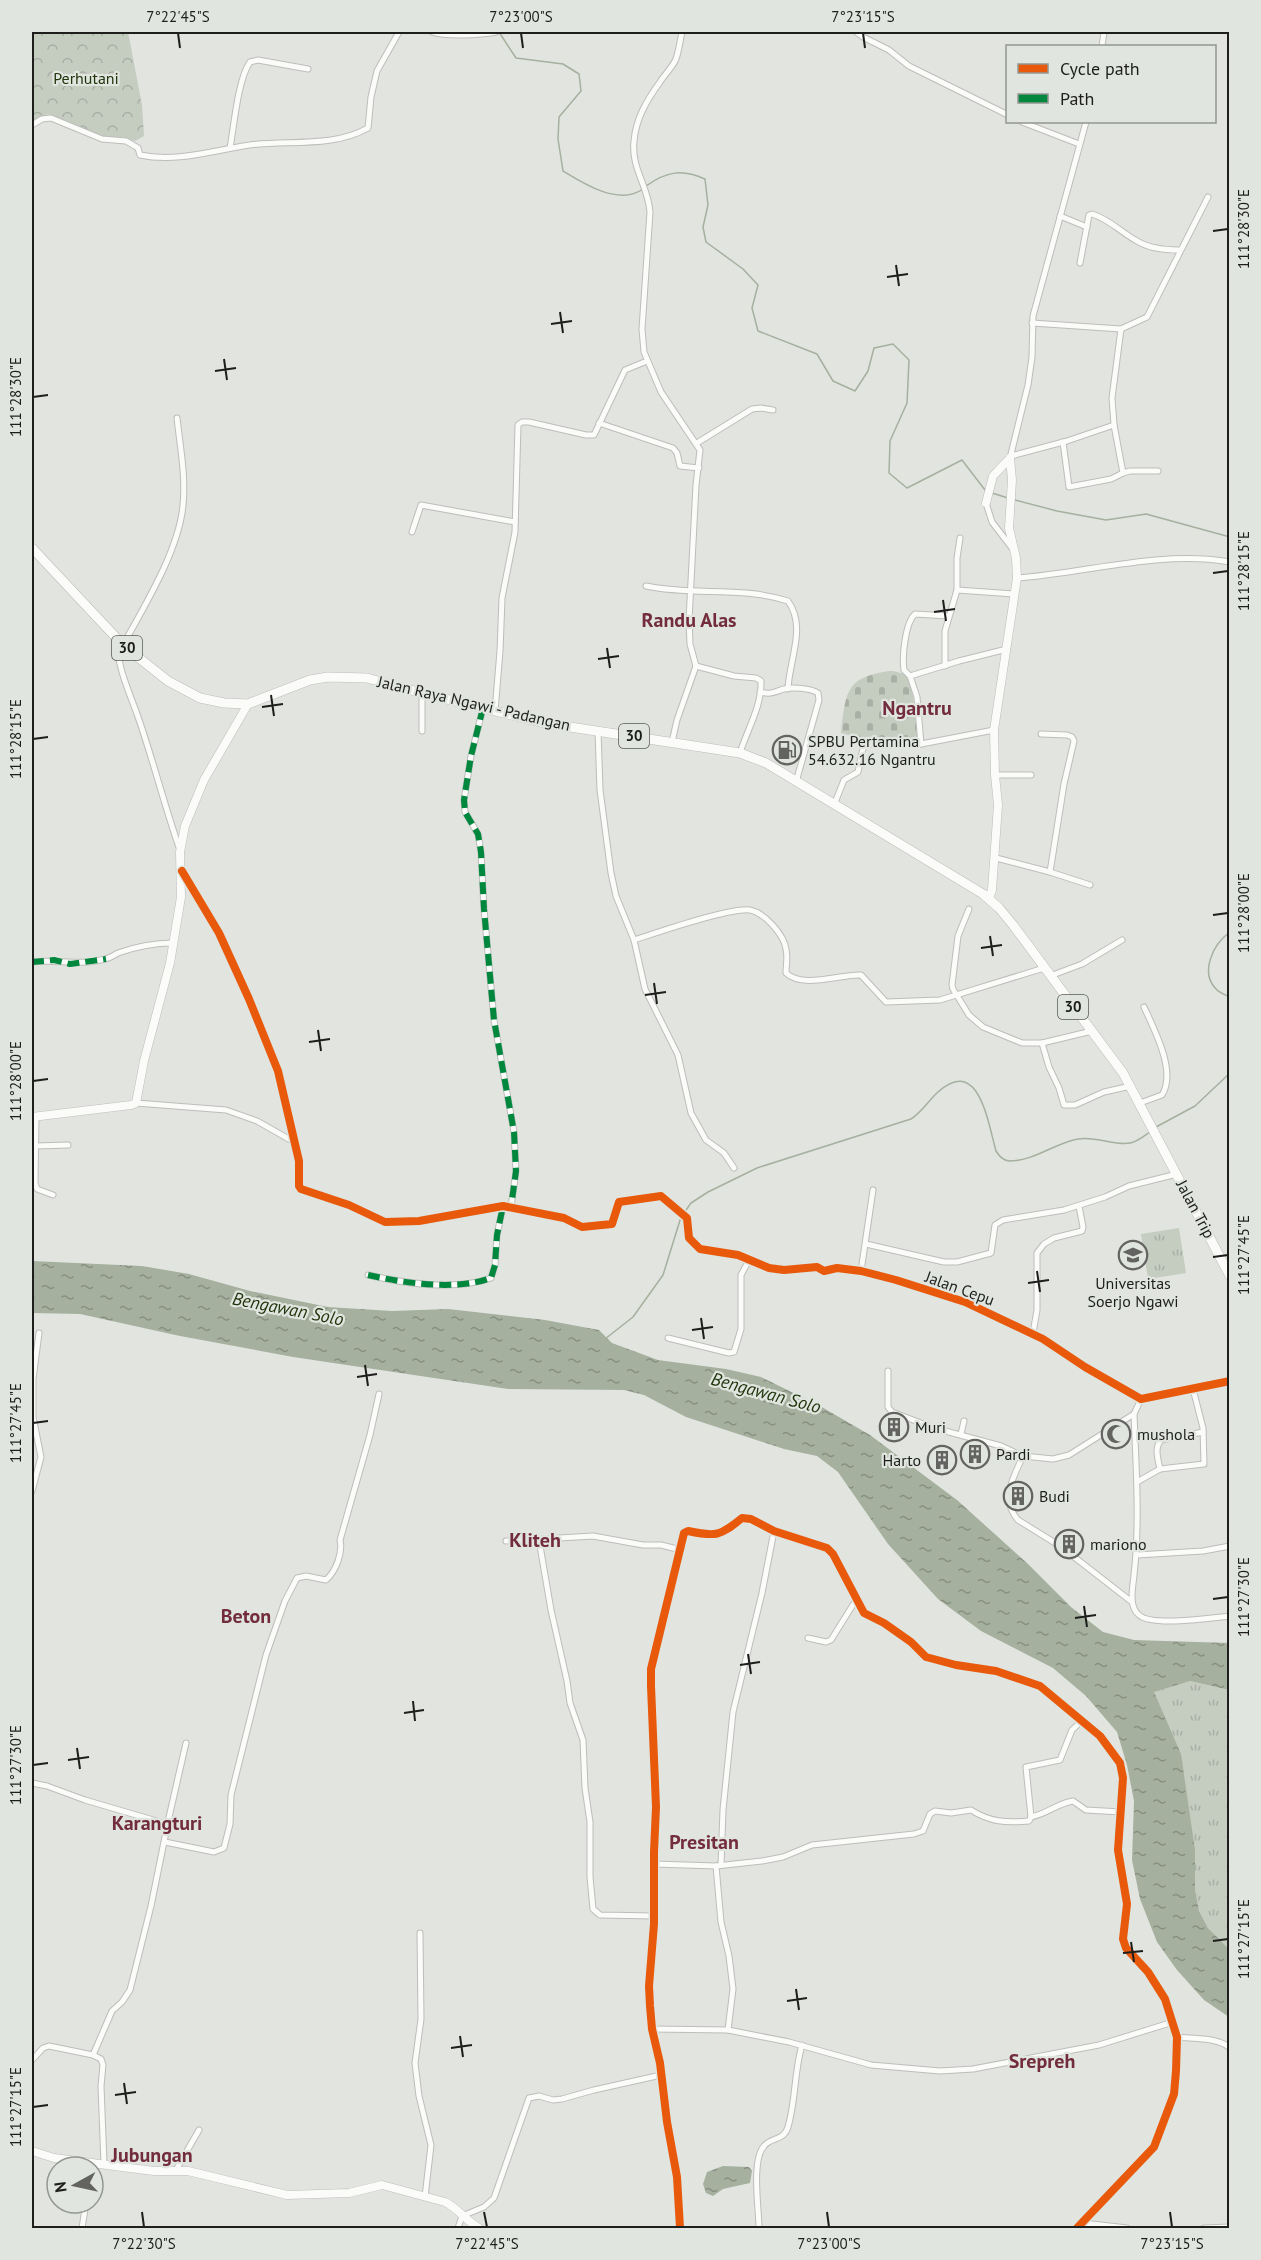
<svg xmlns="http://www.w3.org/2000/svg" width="1261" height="2260" viewBox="0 0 1261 2260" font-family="'PT Sans',sans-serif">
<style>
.grass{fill:url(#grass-tufts)}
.forest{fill:url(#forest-crowns)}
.cemetery{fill:url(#cemetery-stones)}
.water{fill:url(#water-ripples)}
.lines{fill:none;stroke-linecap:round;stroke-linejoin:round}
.stream{stroke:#a5b09e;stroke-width:1.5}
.street-casing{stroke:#bdbebb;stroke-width:7}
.secondary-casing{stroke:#bdbebb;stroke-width:9}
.highway-casing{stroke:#bdbebb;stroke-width:10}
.street{stroke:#fbfbfa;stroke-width:5}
.secondary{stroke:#fbfbfa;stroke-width:8}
.highway{stroke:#fbfbfa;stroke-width:9}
.quiet{stroke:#00873e;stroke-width:6;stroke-dasharray:12 6;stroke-linecap:butt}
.cycleway-casing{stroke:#e1e5df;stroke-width:11}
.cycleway{stroke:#e8590c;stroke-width:8}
.ticks{fill:none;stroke:#1e1f1d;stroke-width:2}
.labels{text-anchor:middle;stroke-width:4.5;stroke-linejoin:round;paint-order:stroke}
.shield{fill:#e1e5df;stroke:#585a57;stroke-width:1.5}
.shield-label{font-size:15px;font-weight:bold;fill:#1e1f1d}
.park-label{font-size:16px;fill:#20350c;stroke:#e1e5df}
.street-label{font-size:16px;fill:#1e1f1d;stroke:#e1e5df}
.poi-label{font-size:16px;fill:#1e1f1d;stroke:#e1e5df;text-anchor:start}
.water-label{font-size:18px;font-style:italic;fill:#1e340a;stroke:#e1e5df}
.quarter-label{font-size:20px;font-weight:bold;fill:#722c3b;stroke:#e1e5df}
.neatline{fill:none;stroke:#1e1f1d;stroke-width:2}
.ticks-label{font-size:15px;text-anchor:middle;fill:#1e1f1d}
</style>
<defs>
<pattern id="grass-tufts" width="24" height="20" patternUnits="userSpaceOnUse" patternTransform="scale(1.5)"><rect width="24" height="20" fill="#c5ccc0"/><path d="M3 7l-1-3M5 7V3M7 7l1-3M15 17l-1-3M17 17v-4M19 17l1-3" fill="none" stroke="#a9afa5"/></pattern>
<pattern id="forest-crowns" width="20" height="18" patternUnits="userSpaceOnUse" patternTransform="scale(1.5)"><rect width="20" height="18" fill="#c5ccc0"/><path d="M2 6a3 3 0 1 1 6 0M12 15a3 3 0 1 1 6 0" fill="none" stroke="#a9afa5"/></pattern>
<pattern id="cemetery-stones" width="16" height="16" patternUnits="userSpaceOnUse" patternTransform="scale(1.5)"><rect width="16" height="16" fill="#c5ccc0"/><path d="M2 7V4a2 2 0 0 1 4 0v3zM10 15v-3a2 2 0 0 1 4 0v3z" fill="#a9afa5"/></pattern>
<pattern id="water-ripples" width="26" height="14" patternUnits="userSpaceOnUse" patternTransform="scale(1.5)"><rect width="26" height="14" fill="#a5b09e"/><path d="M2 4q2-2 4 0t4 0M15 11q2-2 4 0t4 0" fill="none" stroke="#868f80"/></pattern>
</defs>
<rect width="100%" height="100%" fill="#e2e4e0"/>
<g class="grass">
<polygon points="1179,1228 1186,1273 1148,1279 1141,1234"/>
<polygon points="1190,1681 1229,1690 1229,1949 1208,1928 1199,1911 1195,1889 1195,1850 1157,1701 1153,1691"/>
</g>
<polygon class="forest" points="32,32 128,32 142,105 144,136 135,141 122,137 104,137 48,114 32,121"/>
<path class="cemetery" d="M890,671C896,671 904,673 908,678C914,687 916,728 918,741H869L841,733C846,692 845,677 890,671Z"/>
<g class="water">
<polygon points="32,1261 142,1266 189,1274 250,1291 328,1307 392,1311 448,1309 545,1320 599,1330 612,1343 658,1360 726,1369 761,1377 820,1406 870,1435 957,1500 1028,1564 1071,1607 1103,1632 1134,1640 1229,1643 1229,1690 1190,1681 1154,1692 1181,1754 1195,1850 1195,1889 1199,1911 1208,1928 1229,1949 1229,2017 1204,2000 1177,1970 1157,1942 1140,1899 1132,1860 1134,1801 1127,1765 1117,1732 1086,1696 1053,1668 981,1631 938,1599 888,1544 838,1472 817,1456 784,1449 686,1417 644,1395 624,1390 508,1389 293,1357 180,1336 80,1314 32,1313"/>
<polygon points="723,2166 749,2167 752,2171 750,2183 723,2189 713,2196 706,2193 703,2184 707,2172"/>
</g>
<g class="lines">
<g class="stream">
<path d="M499,32L516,58L563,64L579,74L581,91L559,117L558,139L563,171C584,184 619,206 643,189"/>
<path d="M646,186C667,171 682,169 705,179L708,205L703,227L706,242L743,269L758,285L752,308L758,331L817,354L833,381L855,391L868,371L874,348L893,344L909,360L907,403L890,441L889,473L907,488L962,460L985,490"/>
<polyline points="992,493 1008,498"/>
<polyline points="1015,500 1057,511 1106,520 1146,514 1230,537"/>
<path d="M1230,932C1213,944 1199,973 1217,990C1220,993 1226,995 1230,997"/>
<polyline points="1156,1127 1195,1106 1230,1073"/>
<path d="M684,1213L691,1203L708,1192L757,1168L911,1119C922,1112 928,1101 938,1092C979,1055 988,1123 996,1151C999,1156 1004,1161 1010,1161C1034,1161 1055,1143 1078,1139C1096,1136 1116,1146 1130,1143C1137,1142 1144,1136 1150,1132"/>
<polyline points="605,1339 633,1317 663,1275 681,1217"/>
</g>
<g class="street-casing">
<g id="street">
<path d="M432,32C447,37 480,35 496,32"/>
<polyline points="856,32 863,37 889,50 909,66 1008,115"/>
<polyline points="1102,46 1104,32"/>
<polyline points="1022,122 1079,144"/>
<path d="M32,125L42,119L51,118L102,139L126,141L138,148L140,155C177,163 214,150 250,145C289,140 332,148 368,128L371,97L377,71L399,32"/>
<path d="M230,148C234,126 238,79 250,62L258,60L308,69"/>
<polyline points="1060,216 1087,227"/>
<path d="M1080,263L1089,215L1092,214C1111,220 1120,232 1137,241C1150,249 1165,250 1179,250"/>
<polyline points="1032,323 1121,329 1147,317 1208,197"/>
<polyline points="599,423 673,448 677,453 680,466 699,468"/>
<polyline points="1063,442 1069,487 1111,479 1123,473 1114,425 1112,398 1121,329"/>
<polyline points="697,443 752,409 761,408 773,410"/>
<polyline points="1011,456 1067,441 1114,425"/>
<polyline points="1010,458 1028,385 1032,357 1033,316 1086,122"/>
<polyline points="1123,473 1130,471 1158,471"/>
<polyline points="986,503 992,522 1012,548"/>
<polyline points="412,532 421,505 515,522"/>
<path d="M1017,578C1088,573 1158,550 1230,562"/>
<path d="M646,586C693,596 742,586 788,601C807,627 789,660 788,689"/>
<polyline points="957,590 1014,594"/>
<path d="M117,639C117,666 128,689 137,714C153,759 164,805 180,850"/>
<path d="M123,645C145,605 179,550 183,505C186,476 180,446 177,418"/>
<path d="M696,666L734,676L756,678L761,681C762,706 747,730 740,753"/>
<polyline points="945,666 945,631 957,590 957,558 960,538"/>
<polyline points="910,676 959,661 1007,649"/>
<path d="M760,692C771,695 774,692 784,689C793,687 810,688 818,693L819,700L796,782"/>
<polyline points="422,693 422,731"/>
<polyline points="483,708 471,756 464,800 465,812 478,834 481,852 484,909 494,1020 514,1132 516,1171 511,1207"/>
<polyline points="495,711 500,651 502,598 515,532 518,425 522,422 529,422 586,435 594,435 625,370 647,361"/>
<polyline points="598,731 600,790 611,873 616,896 634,940 645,989 678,1055 691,1113 706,1140 724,1153 734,1168"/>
<polyline points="1041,734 1067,735 1072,737 1074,741 1064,784 1050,872"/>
<path d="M672,742L677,720L696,666L690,644L689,620L696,485L700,450L661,392L644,352L642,329L650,212C648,185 631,169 634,141C636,118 647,100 660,82C665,74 672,68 676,59C679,50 680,41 682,32"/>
<path d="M921,744L917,697L910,676L904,670C902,657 905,623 915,614L948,616"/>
<polyline points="995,775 1031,775"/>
<polyline points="834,805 844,780 858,772 863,748 866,744 921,744 994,730"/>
<polyline points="996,858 1050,872 1090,885"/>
<polyline points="182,871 219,933 249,999 278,1071 299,1161 299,1186 301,1189 349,1205 385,1222 419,1221 503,1206 564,1218 582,1227 612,1224 619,1202 661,1196 687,1218 689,1238 700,1249 738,1255 769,1268 784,1270 817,1267 824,1271 837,1268 861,1271 896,1280 965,1302 1043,1339 1085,1367 1141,1399 1230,1381"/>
<polyline points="969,909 958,936 952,985 953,989 969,1015 983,1027 1022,1043 1042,1043 1049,1067 1059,1088 1064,1105 1075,1105 1104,1092 1131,1086"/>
<path d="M634,940C656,933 730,907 750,910C765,913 784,935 786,949C788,957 786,965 786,973C803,989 840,974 861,975L886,1002L940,1000L1044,968"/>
<path d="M32,962C56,959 81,966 105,959C110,958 114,955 118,953C135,947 154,943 173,943"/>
<polyline points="1050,976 1082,964 1122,940"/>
<polyline points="1042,1043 1092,1031"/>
<polyline points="136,1103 226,1110 257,1121 294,1142"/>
<path d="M1140,1103L1162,1095C1177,1072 1154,1029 1144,1007"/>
<polyline points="36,1116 35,1183 37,1189 53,1195"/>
<polyline points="36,1146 68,1145"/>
<polyline points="866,1244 944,1262 957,1262 991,1253 995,1225 1003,1220 1064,1210 1105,1197 1129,1186 1177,1174"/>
<polyline points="861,1271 873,1190"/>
<path d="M368,1275C403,1283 456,1291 491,1278L495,1265L497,1235L503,1206"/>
<polyline points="1033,1333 1037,1310 1037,1253 1044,1244 1054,1238 1082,1231 1083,1227 1079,1206"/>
<polyline points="668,1338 729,1353 734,1352 741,1329 741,1275 749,1260"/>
<polyline points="888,1371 888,1407 892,1412 934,1428 1001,1446 1023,1456 1053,1459 1069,1455 1134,1414 1141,1399"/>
<path d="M1134,1414C1136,1467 1140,1522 1134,1575C1133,1587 1128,1606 1139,1615C1152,1627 1211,1618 1230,1616"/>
<polyline points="961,1434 964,1421"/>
<path d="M1023,1456C1013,1478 1000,1499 1018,1520L1060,1546L1132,1602"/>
<path d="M1160,1469C1158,1459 1154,1448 1161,1440L1203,1432"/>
<polyline points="1137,1482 1160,1469 1204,1464 1203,1428 1193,1389"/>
<polyline points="32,1491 41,1457 33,1417 33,1379 39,1333"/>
<polyline points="539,1540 551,1610 567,1681 570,1703 583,1740 585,1788 590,1822 590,1877 593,1909 600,1915 654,1916"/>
<polyline points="506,1541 593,1536 643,1545 661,1545 681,1550"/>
<polyline points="1137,1555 1203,1551 1230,1546"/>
<polyline points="808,1638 826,1642 831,1640 856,1600"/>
<polyline points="32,1783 47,1786 85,1800 160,1822 167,1827 151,1906 130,1990 122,2002 112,2011 93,2055"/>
<path d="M1031,1817C1049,1813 1056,1804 1073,1801L1086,1810L1121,1812"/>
<polyline points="167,1826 186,1743"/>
<path d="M165,1842L214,1852L224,1848L230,1824L231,1795L266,1655L285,1601L297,1578L306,1576L326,1580C336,1571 343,1553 340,1540L370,1435L379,1394"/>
<path d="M654,1864L716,1866L762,1861L783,1857L812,1845L914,1834L923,1831L930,1814L935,1811L951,1813L971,1810C990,1822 1006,1823 1029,1821L1031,1817L1026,1767L1060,1760L1072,1730L1083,1720"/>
<polyline points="721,1865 723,1810 733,1712 762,1593 774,1531"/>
<polyline points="716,1866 721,1922 729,1956 733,1989 728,2030"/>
<polyline points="420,1933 421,2019 415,2063 419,2096 431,2145 425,2197"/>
<polyline points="652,2029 728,2030 789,2042 871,2065 940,2071 973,2069 1099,2045 1173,2022"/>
<path d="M1177,2037C1193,2039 1218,2037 1230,2048"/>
<polyline points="32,2060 43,2048 49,2046 93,2055 101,2059 103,2065 101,2086 104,2164"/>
<polyline points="176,2170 199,2130"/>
<polyline points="1083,2223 1127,2228"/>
<polyline points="82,2228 86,2203"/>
<polyline points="458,2228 462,2216 484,2207 494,2198 529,2098 539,2096 553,2100 562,2099 594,2090 661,2075"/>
<path d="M680,2228L677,2177L667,2122L660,2063L652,2029L650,2006L649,1986L654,1924V1852L656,1807L651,1686V1669L684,1533L688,1531C716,1537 720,1536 742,1518L751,1519L774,1531L827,1548L833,1554L864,1613L884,1623L911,1642L926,1657L956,1665L996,1671L1040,1686L1100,1736L1120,1763L1123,1778L1118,1850L1127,1904L1123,1939L1126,1948L1148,1972L1165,1999L1177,2037L1176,2071L1174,2094L1154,2147L1077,2228"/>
<path d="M759,2228C759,2209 751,2161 764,2146C771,2137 784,2141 788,2127C796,2100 794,2072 802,2045"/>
<polyline points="1204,2228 1230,2227"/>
</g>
</g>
<g class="secondary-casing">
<g id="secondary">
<polyline points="986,503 993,476 1010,458"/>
<polyline points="989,898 992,890 998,805 995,775 994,730 1017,578 1016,558 1009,528 1012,480 1010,458"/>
<polyline points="32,1117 131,1105 136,1103 144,1061 170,963 181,897 180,852 185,826 204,780 248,704"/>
<path d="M32,2151L54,2158L122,2167L154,2171H188L287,2195L349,2193L382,2185L445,2202C458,2208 466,2221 479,2228"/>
</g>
</g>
<g class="highway-casing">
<polyline id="highway" points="32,548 124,646 168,681 200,698 224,703 248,704 310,680 328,677 367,678 422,693 544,723 740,753 766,763 983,894 999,908 1013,925 1123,1073 1230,1276"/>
</g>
<use href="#street" class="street"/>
<use href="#secondary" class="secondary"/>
<use href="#highway" class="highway"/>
<g class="quiet">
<polyline points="483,708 471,756 464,800 465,812 478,834 481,852 484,909 494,1020 514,1132 516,1171 511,1207"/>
<polyline points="32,962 54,960 70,964 106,959"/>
<path d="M368,1275C403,1283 456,1291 491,1278L495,1265L497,1235L503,1206"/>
</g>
<g class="cycleway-casing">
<g id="cycleway">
<polyline points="182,871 219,933 249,999 278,1071 299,1161 299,1186 301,1189 349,1205 385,1222 419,1221 503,1206 564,1218 582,1227 612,1224 619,1202 661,1196 687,1218 689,1238 700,1249 738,1255 769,1268 784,1270 817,1267 824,1271 837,1268 861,1271 896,1280 965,1302 1043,1339 1085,1367 1141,1399 1230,1381"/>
<path d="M680,2228L677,2177L667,2122L660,2063L652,2029L650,2006L649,1986L654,1924V1852L656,1807L651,1686V1669L684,1533L688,1531C716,1537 720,1536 742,1518L751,1519L774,1531L827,1548L833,1554L864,1613L884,1623L911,1642L926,1657L956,1665L996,1671L1040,1686L1100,1736L1120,1763L1123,1778L1118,1850L1127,1904L1123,1939L1126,1948L1148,1972L1165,1999L1177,2037L1176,2071L1174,2094L1154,2147L1077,2228"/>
</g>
</g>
<use href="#cycleway" class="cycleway"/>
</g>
<path class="ticks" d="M178,33L180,48M521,33L523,48M863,33L865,48M1213,231L1228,229M896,265L899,286M887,277L908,274M560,312L563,333M551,324L572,321M224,359L227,380M215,371L236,368M33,397L48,395M1213,573L1228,571M943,600L946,621M934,612L955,609M607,648L610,668M598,659L619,656M271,695L274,716M262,707L283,704M33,739L48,737M1213,915L1228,913M990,936L993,956M981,948L1002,945M654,983L657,1004M645,995L666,992M318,1030L321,1051M309,1042L330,1039M33,1081L48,1079M1213,1257L1228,1255M1037,1271L1040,1292M1028,1283L1049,1280M701,1318L704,1339M692,1330L713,1327M365,1365L368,1386M357,1377L377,1374M33,1423L48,1421M1213,1599L1228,1597M1084,1606L1087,1627M1075,1618L1096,1615M748,1654L751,1674M740,1665L760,1662M413,1701L415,1721M404,1713L424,1710M77,1748L80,1769M68,1760L89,1757M33,1765L48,1763M1213,1941L1228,1939M1131,1942L1134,1962M1123,1953L1143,1951M796,1989L799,2010M787,2001L807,1998M460,2036L463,2057M451,2048L472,2045M124,2083L127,2104M115,2095L136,2092M33,2107L48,2105M142,2212L144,2227M484,2212L487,2227M827,2212L829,2227M1170,2212L1172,2227"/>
<defs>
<g id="fuel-ring" transform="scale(1.5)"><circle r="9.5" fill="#e1e5df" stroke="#636461" stroke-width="1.5"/><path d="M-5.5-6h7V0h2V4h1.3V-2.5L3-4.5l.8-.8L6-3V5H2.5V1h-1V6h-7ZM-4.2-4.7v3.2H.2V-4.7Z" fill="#636461"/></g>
<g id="university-ring" transform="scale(1.5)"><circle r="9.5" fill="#e1e5df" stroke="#636461" stroke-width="1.5"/><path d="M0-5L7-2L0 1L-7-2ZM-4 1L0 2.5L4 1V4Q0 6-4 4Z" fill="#636461"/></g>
<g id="building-ring" transform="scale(1.5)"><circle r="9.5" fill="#e1e5df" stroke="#636461" stroke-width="1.5"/><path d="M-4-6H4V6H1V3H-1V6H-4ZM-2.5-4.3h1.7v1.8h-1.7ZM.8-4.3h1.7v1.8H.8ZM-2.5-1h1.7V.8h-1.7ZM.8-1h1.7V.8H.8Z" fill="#636461"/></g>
<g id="mosque-ring" transform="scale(1.5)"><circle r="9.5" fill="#e1e5df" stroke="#636461" stroke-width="1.5"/><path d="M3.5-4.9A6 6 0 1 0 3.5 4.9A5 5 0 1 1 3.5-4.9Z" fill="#636461"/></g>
</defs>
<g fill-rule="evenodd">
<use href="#fuel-ring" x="787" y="750"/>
<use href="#university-ring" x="1133" y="1255"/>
<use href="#building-ring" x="894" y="1427"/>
<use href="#mosque-ring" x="1116" y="1434"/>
<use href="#building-ring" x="975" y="1454"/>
<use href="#building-ring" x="942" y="1460"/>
<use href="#building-ring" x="1018" y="1496"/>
<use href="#building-ring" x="1069" y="1544"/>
</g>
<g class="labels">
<g class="shield">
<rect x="112" y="636" width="30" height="24" rx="4.5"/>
<rect x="619" y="724" width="30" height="24" rx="4.5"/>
<rect x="1058" y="995" width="30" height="24" rx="4.5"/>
</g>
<g class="shield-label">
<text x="127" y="653">30</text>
<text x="634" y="741">30</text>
<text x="1073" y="1012">30</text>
</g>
<g class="park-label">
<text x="86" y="84">Perhutani</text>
</g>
<g class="street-label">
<text transform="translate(474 703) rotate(13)" y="6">Jalan Raya Ngawi - Padangan</text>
<text transform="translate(1196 1209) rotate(62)" y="6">Jalan Trip</text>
<text transform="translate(960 1288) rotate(20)" y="6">Jalan Cepu</text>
</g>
<g class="poi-label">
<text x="808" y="747">SPBU Pertamina<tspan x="808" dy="18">54.632.16 Ngantru</tspan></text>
<text x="1133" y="1289" text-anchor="middle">Universitas<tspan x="1133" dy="18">Soerjo Ngawi</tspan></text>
<text x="915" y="1433">Muri</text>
<text x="1137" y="1440">mushola</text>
<text x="996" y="1460">Pardi</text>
<text x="921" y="1466" text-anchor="end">Harto</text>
<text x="1039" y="1502">Budi</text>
<text x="1090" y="1550">mariono</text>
</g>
<g class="water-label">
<text transform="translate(288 1309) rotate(11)" y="6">Bengawan Solo</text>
<text transform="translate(766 1393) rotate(15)" y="6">Bengawan Solo</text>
</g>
<g class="quarter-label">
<text x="689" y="627">Randu Alas</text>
<text x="917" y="715">Ngantru</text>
<text x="535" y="1547">Kliteh</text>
<text x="246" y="1623">Beton</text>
<text x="157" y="1830">Karangturi</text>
<text x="704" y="1849">Presitan</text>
<text x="1042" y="2068">Srepreh</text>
<text x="152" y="2162">Jubungan</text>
</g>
</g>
<rect width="1261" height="2260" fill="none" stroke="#e1e5df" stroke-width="66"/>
<rect x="1006" y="45" width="210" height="78" fill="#e1e5df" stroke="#939691" stroke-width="1.5"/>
<rect x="1018" y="64" width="30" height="9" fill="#e8590c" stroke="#939691" stroke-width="1.5"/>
<text x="1060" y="75" font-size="18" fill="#1e1f1d">Cycle path</text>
<rect x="1018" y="94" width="30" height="9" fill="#00873e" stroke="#939691" stroke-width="1.5"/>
<text x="1060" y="105" font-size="18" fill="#1e1f1d">Path</text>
<g transform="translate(75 2185) rotate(262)"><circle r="28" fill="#e1e5df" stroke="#939691" stroke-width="1.5"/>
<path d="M0-4.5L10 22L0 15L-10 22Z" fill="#636461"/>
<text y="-9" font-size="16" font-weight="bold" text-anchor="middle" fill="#1e1f1d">N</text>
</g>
<rect x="33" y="33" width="1195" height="2194" class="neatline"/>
<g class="ticks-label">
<text x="178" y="22">7°22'45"S</text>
<text x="521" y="22">7°23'00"S</text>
<text x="863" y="22">7°23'15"S</text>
<text transform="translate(1244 229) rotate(-90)" y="5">111°28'30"E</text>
<text transform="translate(16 397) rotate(-90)" y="5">111°28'30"E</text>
<text transform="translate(1244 571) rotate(-90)" y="5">111°28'15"E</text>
<text transform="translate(16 739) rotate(-90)" y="5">111°28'15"E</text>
<text transform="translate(1244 913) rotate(-90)" y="5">111°28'00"E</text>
<text transform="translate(16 1081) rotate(-90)" y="5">111°28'00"E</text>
<text transform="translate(1244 1255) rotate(-90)" y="5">111°27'45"E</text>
<text transform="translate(16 1423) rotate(-90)" y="5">111°27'45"E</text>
<text transform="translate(1244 1597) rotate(-90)" y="5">111°27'30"E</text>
<text transform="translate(16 1765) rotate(-90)" y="5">111°27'30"E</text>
<text transform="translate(1244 1939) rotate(-90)" y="5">111°27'15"E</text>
<text transform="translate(16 2107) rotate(-90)" y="5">111°27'15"E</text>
<text x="144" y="2249">7°22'30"S</text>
<text x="487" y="2249">7°22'45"S</text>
<text x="829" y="2249">7°23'00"S</text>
<text x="1172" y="2249">7°23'15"S</text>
</g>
</svg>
